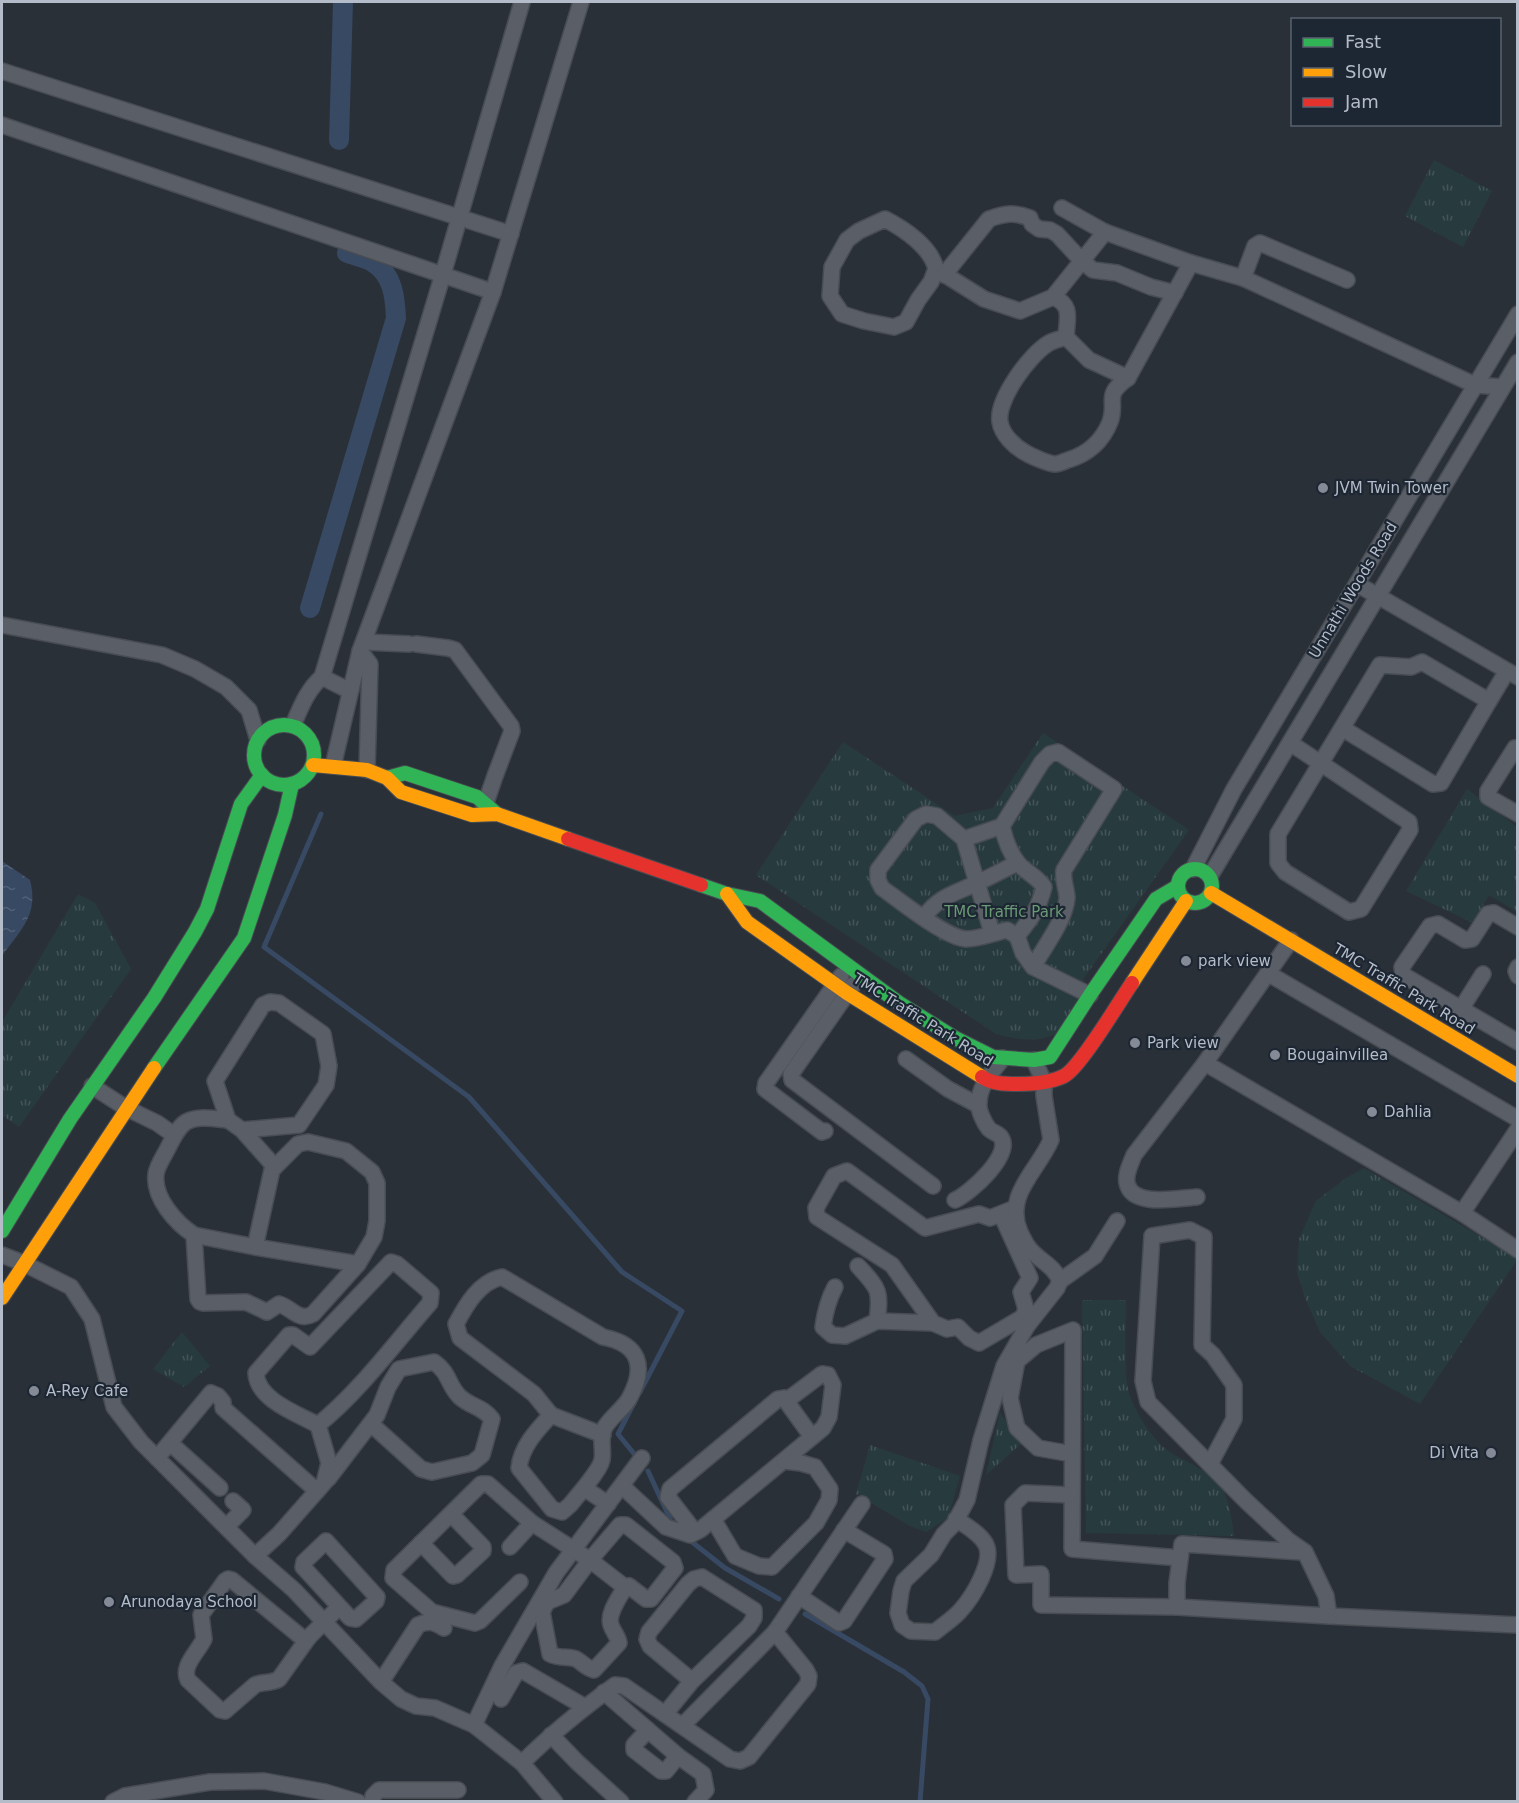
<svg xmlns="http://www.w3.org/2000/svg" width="1519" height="1803" viewBox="0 0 1519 1803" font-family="'DejaVu Sans',sans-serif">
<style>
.grass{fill:url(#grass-tufts)}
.water{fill:url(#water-ripples)}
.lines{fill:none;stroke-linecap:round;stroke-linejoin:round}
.stream{stroke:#384963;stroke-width:5}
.canal{stroke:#384963;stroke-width:20}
.street-casing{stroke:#484c53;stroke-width:18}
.fast-casing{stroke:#484c53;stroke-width:16}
.slow-casing{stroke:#484c53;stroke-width:16}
.jam-casing{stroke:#484c53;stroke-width:16}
.street{stroke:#5a5e66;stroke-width:15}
.fast{stroke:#30b455;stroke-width:14}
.slow{stroke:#ff9f0a;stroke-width:14}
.jam{stroke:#e5322d;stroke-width:14}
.poi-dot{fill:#848b96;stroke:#1d2633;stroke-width:2}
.labels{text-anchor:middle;stroke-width:4.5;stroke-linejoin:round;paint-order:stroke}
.poi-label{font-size:15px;fill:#b4bcc9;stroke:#1d2633;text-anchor:start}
.street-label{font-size:15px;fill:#b4bcc9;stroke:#1d2633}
.park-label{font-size:15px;fill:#6b9a76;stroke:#1d2633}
</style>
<defs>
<pattern id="grass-tufts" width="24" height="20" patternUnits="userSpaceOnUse" patternTransform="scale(1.5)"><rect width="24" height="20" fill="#273a3e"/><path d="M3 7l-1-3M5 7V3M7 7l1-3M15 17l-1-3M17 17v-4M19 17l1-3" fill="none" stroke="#445559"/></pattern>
<pattern id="water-ripples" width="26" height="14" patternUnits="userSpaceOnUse" patternTransform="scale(1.5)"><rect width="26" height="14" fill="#384963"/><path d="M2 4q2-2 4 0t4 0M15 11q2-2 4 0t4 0" fill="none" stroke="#526178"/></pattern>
</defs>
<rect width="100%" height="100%" fill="#2a3038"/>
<g class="grass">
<polygon points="1434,160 1492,191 1463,247 1405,216"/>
<path d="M1043,733L1189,830L1084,978L1087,1013C1076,1020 1065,1030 1054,1035C1035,1043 1015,1039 996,1034L756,875L843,742L955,816L993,808Z"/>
<polygon points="1467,789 1517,827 1517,912 1489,895 1473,923 1406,891"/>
<polygon points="78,894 95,903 131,969 19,1127 2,1115 2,1022"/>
<polygon points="1364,1168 1517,1258 1517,1260 1420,1404 1350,1366 1320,1332 1305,1298 1297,1272 1299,1239 1316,1201 1346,1178"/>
<path d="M1082,1300H1126C1126,1322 1123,1378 1130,1396C1137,1415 1153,1441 1170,1452C1186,1463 1216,1472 1224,1492C1230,1505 1232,1522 1234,1536L1086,1533Z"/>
<polygon points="182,1332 210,1366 184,1387 153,1369"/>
<polygon points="1000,1413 1022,1443 986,1475"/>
<polygon points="870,1445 960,1476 948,1518 926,1532 910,1526 856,1494"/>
</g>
<path class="water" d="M2,861L30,880C39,915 21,929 2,956Z"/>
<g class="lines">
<g class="stream">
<polyline points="321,814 264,947 469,1097 622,1272 682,1311 640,1392"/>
<polyline points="634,1403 618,1434 635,1455"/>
<polyline points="648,1471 672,1523"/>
<polyline points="692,1542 725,1568 779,1599"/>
<polyline points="805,1614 904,1672 922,1686 928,1699 920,1802"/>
</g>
<g class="canal">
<polyline points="339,140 343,2"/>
<path d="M310,608L396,318C395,297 393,275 374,263C367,258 355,256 347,253"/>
</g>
<g class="street-casing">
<g id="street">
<polyline points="2,71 511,234"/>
<polyline points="2,125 493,292"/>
<polyline points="1062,208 1105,232 1191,263 1243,278 1475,385 1502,387"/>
<path d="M936,269C931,247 904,229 885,219L859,231L847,240L832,267L830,296L842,314L864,321L894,327L906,322L918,300L931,282L936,269L984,299L1020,311L1053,297L1105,232"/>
<path d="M944,275L989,219C1006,213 1014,212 1030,218L1032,224L1039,229L1050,230L1057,234L1082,261L1093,270L1117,273L1151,287L1175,293"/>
<polyline points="1243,278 1255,246 1260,243 1347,280"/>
<path d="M1053,297C1073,305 1067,318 1066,337C1061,339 1054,340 1049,343C1030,354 996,400 1000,422C1002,435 1015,447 1026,453C1031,456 1049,464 1055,464C1059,464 1065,461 1068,460C1088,454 1102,442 1110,422C1118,401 1102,396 1128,378L1191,263"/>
<polyline points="1066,337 1089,360 1128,378"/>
<polyline points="1357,584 1518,677"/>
<polyline points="2,625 162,655 195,669 226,687 249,710 258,740"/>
<polyline points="364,642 409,644"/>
<polyline points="416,644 448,648 455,650 511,726 512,731 495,776 483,811"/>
<polyline points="360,651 370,664 367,770"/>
<polyline points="322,677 350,691"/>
<polyline points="1489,701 1507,671"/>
<path d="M293,725C301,707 307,690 322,677L443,274L522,2"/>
<path d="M1290,743C1330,769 1369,796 1409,822L1410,830L1361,909L1349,912L1285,872L1278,863V834L1380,665L1411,667L1422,662L1489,701L1441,783L1433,784L1342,728"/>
<polyline points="1518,748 1515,748 1488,791 1488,797 1518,814"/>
<polyline points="333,766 360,651 493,292 581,2"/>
<polyline points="964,839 1002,826"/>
<polyline points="1193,869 1234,789 1518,314"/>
<polyline points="1210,876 1518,362"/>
<path d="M924,917C940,895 957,893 979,882C992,876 1005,869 1017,863"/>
<polyline points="1518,927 1494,913 1488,914 1472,939 1465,940 1438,924 1430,926 1402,967 1403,975 1518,1042"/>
<path d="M992,933L964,839L937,816L926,814L916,819L878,870V880L882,888C900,901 946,938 966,939C979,939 994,933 1007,930L1017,936"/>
<path d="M1033,967L1023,953L1017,936C1031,919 1039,908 1044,887C1036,875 1026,873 1018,863C1009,852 1005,839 1002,826L1042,762L1050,754L1058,752L1114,789L1064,870C1062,880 1067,889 1067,898C1065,921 1044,947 1033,967L1090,995"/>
<polyline points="1518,967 1516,971 1518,976"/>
<polyline points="1269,974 1518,1119"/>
<polyline points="853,985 791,1074 792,1080 933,1186"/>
<polyline points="1461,1009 1483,974"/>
<polyline points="906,1059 948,1089 978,1105"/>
<polyline points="1205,1063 1462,1213"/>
<polyline points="92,1086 126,1108 157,1123 174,1135"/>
<path d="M228,1120C216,1119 198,1115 186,1122C178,1127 172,1140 168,1148C164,1156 157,1166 156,1174C153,1198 176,1223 194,1235L255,1247L358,1264L374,1237L377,1221V1183L372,1172L346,1151L308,1142L298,1144L272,1170L255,1247"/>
<polyline points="1518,1129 1462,1213 1518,1250"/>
<polyline points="242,1130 299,1125 326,1085 329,1066 323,1034 279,1003 270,1002 263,1005 215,1081 228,1120 242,1130 275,1167"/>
<polyline points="825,1131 822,1132 765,1089 766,1083 841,976"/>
<path d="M1197,1197C1178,1198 1132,1208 1127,1183C1125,1174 1131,1163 1134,1155L1205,1063L1291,940"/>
<path d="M955,1200C969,1194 1015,1154 1000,1136C997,1133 992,1132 989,1129C984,1123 978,1110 979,1103C979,1085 993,1071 1003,1058"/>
<polyline points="1001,1214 1030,1278 1021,1292 1026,1309 1023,1317 979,1343 969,1338 958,1327 947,1329 933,1323 892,1265 817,1217 816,1208 834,1176 847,1171 925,1228 979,1214 990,1218 1015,1208"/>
<path d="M194,1235L198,1299L200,1302L203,1303L246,1302L267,1312L279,1304C292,1308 299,1322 313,1314L358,1264"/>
<polyline points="2,1255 23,1263 71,1287 92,1319 114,1407 141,1442 255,1556 294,1590 381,1682 401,1699 416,1706 435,1708 474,1725 502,1666 556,1573 642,1458"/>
<path d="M858,1266C879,1289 881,1290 877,1321"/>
<polyline points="1060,1281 1095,1256 1117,1221"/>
<path d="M835,1287C828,1300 825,1312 823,1327L832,1335L845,1336L877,1321L933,1323"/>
<polyline points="784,1398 812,1437"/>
<polyline points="551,1415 603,1435"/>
<polyline points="170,1443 220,1488"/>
<polyline points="1072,1454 1038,1448 1017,1428 1010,1398 1017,1361 1036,1345 1073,1330 1072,1549 1180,1558"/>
<polyline points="157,1458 211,1393 218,1396 223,1402 223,1408 317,1491"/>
<polyline points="1210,1464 1234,1419 1234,1385 1213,1355 1202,1345 1204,1237 1190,1230 1152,1236 1143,1381 1148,1402 1246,1501 1289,1541 1305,1552 1326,1596 1329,1616 1518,1625"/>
<path d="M328,1479L377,1415L388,1387L399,1369L434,1362C450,1373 448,1386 460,1397C471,1407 482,1406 492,1419L482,1455L472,1463L432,1472L421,1469L371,1424"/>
<polyline points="622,1486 666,1527 690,1535 700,1530 823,1428 829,1417 833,1385 828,1375 822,1374 790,1398 778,1399 670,1489 668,1497 695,1532"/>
<path d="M584,1488L570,1505L562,1512L552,1509L519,1468C521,1447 537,1430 551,1415L534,1394L460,1338L456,1324C466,1305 479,1282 502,1277L603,1337C639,1344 647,1366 629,1399C623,1409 611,1417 605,1427C599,1438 604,1449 602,1460C600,1469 590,1480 584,1488L608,1504"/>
<polyline points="1072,1495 1025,1493 1013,1505 1016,1575 1041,1574 1041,1605 1177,1607"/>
<polyline points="713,1519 735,1556 759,1566 772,1567 816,1523 829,1500 830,1489 815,1467 801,1463 784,1461"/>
<path d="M956,1519C966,1526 979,1533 985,1543C996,1560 972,1598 960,1611C953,1619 943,1625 935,1632L911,1631L902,1625L898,1613L901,1591L904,1581L931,1555L944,1534L954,1524L967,1500L981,1440L1004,1366L1027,1326L1057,1288L1060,1281C1054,1265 1039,1261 1029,1248C1025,1243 1023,1238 1020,1232C1004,1195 1037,1172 1051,1140L1044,1096V1082L1034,1060"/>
<polyline points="226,1527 243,1510 233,1501"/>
<polygon points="326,1541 377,1597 376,1601 356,1619 350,1618 303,1567 304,1562"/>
<polyline points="421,1543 453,1576 457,1575 483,1551 483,1547 451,1514"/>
<polyline points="510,1547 532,1523"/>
<polyline points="1302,1552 1182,1544 1177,1583 1177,1607 1329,1616"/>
<path d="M255,1556L279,1534L324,1483L329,1463L318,1425C361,1390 394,1344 430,1303L431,1293L397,1264L391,1262L310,1347L293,1335H289L256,1373C257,1400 298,1414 318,1425"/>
<path d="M520,1582L480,1621L475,1623L432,1612L393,1578L394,1570L481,1484H488L532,1523L590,1560L620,1525H626L673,1562L675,1568L651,1599H646L629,1586L624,1589C619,1598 607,1614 611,1625C613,1632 618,1636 619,1643L594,1670C586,1668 583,1663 576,1659C568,1656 559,1659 550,1654L542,1612L547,1602L564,1595L590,1560L626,1588"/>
<polyline points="799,1596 839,1623 844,1621 885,1559 884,1554 844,1530"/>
<polyline points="775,1632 862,1504"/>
<path d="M306,1641L232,1580L228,1579L225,1581L201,1615L204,1639C198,1652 181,1666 188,1680L220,1710L225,1711L255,1685C263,1681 271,1684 279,1679L306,1641L310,1636L339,1607"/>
<path d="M381,1682L418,1625C429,1620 434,1622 444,1628"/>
<polyline points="604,1692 678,1756 703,1774 706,1790 695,1802"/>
<polyline points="501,1699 516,1673 523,1671 585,1707"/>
<polyline points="665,1714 692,1681 749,1626 754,1618 754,1610 702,1577 694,1579 688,1584 649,1632 647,1639 650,1646 692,1681"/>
<polyline points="474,1725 522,1763 555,1802"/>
<polyline points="648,1730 634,1745 634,1750 661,1771 666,1771 678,1756"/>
<polyline points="551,1735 577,1762 621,1802"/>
<path d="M522,1763C551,1734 582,1709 615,1685L624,1686L730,1759L740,1761L749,1757L808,1684L809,1676L806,1670L775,1632L682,1726"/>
<polyline points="113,1802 125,1796 210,1782 264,1781 325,1792 358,1802"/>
<polyline points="372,1802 373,1796 379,1790 458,1790"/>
</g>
</g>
<g class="fast-casing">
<g id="fast">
<circle cx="284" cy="755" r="30"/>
<polyline points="387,778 405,773 477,797 497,814"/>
<circle cx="1195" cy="886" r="17"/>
<polyline points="701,885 727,894 760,901 899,1003 955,1038 993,1057 1034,1060 1050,1057 1090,995 1156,899 1178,886"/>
<polyline points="154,1068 244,938 285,815 292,784"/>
<polyline points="2,1231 70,1119 154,998 195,932 207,909 241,804 262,775"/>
</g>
</g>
<g class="slow-casing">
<g id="slow">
<polyline points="313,765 367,770 387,778 401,792 472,815 497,814 568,839"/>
<polyline points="1211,893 1518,1076"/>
<polyline points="727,894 747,922 847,993 982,1077"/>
<polyline points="1132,983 1186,901"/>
<polyline points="2,1298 154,1068"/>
</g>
</g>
<g class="jam-casing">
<g id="jam">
<polyline points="568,839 701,885"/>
<path d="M982,1077C992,1084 1006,1084 1018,1084C1033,1084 1050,1083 1064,1076C1080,1068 1119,1002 1132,983"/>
</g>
</g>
<use href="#street" class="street"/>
<use href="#fast" class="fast"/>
<use href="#slow" class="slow"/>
<use href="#jam" class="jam"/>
</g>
<g class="poi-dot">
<circle cx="1323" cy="488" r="6"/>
<circle cx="1186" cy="961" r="6"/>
<circle cx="1135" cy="1043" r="6"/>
<circle cx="1275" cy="1055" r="6"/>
<circle cx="1372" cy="1112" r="6"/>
<circle cx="34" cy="1391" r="6"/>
<circle cx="1491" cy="1453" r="6"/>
<circle cx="109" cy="1602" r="6"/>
</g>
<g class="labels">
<g class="poi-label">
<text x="1335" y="493">JVM Twin Tower</text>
<text x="1198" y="966">park view</text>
<text x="1147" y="1048">Park view</text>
<text x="1287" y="1060">Bougainvillea</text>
<text x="1384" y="1117">Dahlia</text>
<text x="46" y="1396">A-Rey Cafe</text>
<text x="1479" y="1458" text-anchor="end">Di Vita</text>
<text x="121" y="1607">Arunodaya School</text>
</g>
<g class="street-label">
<text transform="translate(1353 590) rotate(-59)" y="5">Unnathi Woods Road</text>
<text transform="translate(1404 989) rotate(31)" y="5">TMC Traffic Park Road</text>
<text transform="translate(923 1020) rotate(32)" y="5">TMC Traffic Park Road</text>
</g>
<g class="park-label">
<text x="1004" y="917">TMC Traffic Park</text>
</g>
</g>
<rect width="1519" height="1803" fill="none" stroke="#b4bcc9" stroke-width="6"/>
<rect x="1291" y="18" width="210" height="108" fill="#1d2633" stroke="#59626f" stroke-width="1.5"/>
<rect x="1303" y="38" width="30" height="9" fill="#30b455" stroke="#59626f" stroke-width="1.5"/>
<text x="1345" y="48" font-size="18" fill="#b4bcc9">Fast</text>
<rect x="1303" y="68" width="30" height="9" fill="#ff9f0a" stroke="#59626f" stroke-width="1.5"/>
<text x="1345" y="78" font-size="18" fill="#b4bcc9">Slow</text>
<rect x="1303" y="98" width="30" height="9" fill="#e5322d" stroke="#59626f" stroke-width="1.5"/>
<text x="1345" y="108" font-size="18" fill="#b4bcc9">Jam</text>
</svg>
